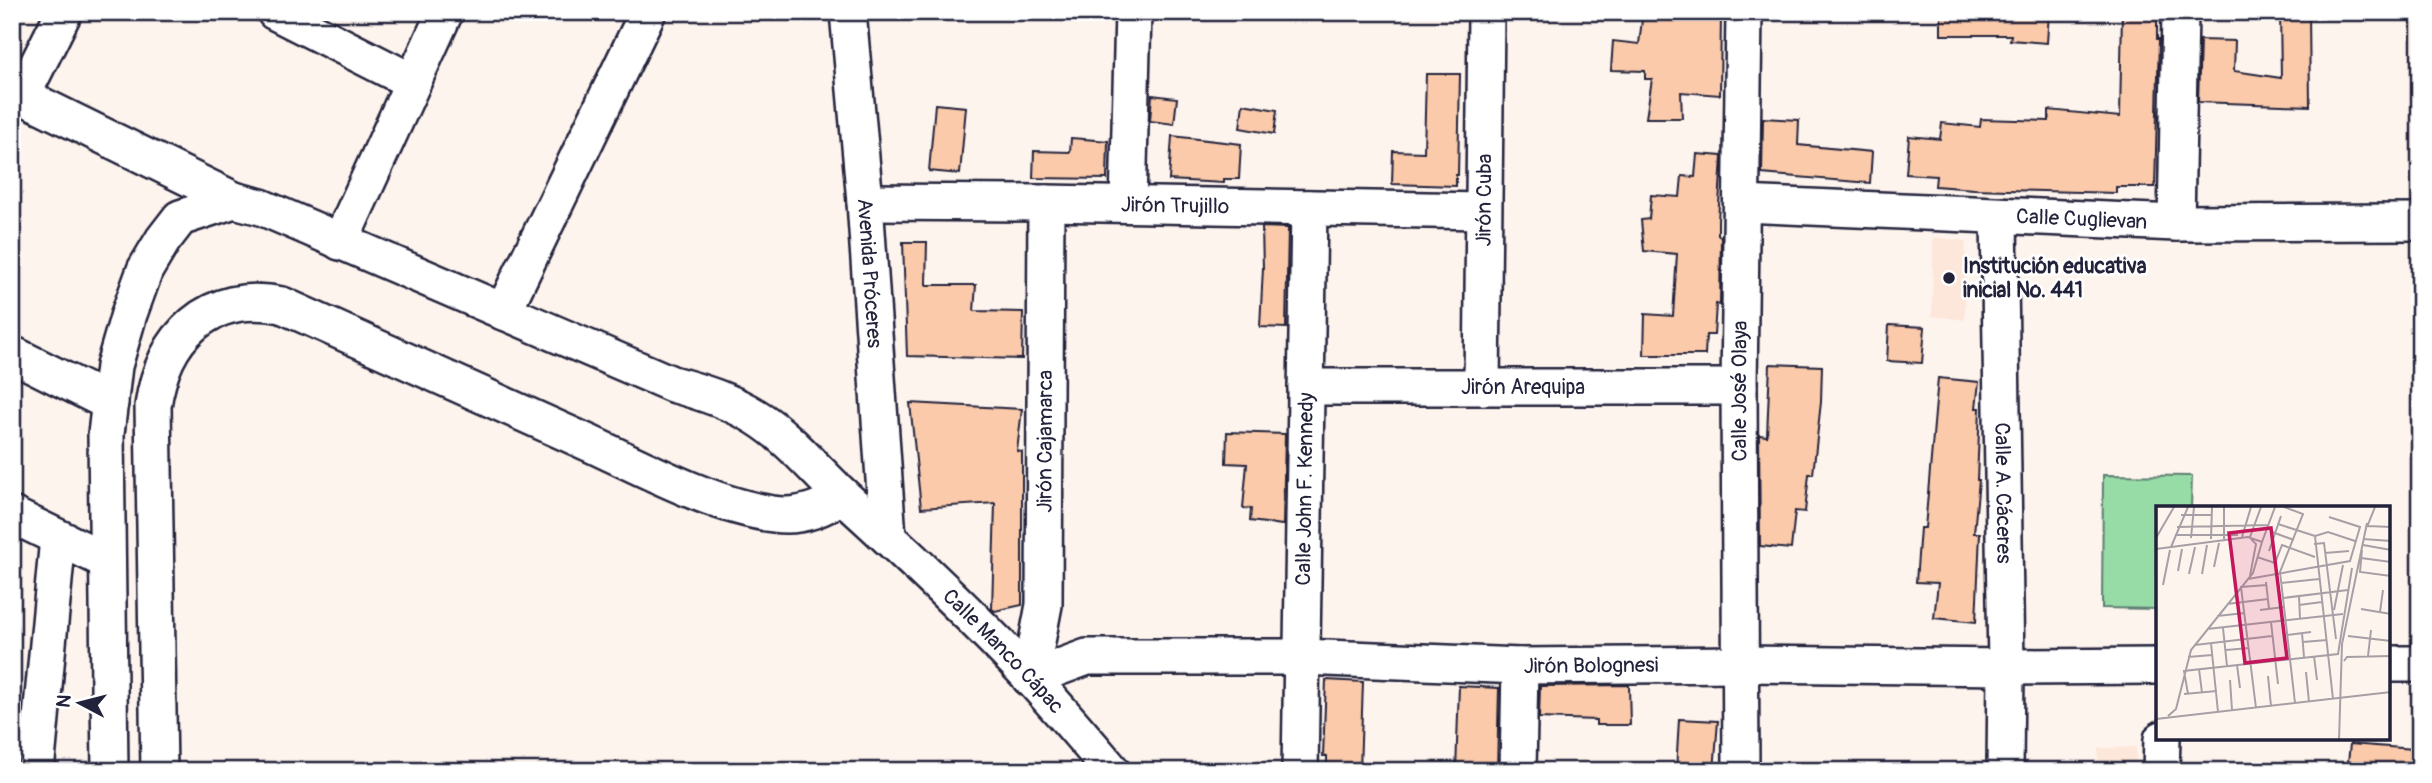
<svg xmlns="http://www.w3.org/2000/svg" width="2432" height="783" viewBox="0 0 2432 783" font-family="Pangolin,sans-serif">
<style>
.built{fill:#fde7da}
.green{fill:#97dba7;stroke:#5c7e71;stroke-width:2}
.building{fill:#fbcaaa;stroke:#22223b;stroke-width:2}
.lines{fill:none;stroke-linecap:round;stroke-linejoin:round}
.street-casing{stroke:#22223b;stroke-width:40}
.street{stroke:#fff;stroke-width:35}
.poi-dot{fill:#22223b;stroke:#fff;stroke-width:2.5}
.labels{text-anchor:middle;stroke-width:5;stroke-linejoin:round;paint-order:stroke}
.street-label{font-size:21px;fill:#22223b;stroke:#fff}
.poi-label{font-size:21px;font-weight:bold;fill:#22223b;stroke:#fff;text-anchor:start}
.inset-road{fill:none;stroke:#a6a0a6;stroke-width:2}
.view{fill:#c2185b;fill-opacity:0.15;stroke:#c2185b;stroke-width:3.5}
.inset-edge{fill:none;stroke:#22223b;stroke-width:3.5}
</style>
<rect width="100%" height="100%" fill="#fef4ee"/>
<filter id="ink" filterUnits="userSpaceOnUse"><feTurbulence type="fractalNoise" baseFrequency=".0143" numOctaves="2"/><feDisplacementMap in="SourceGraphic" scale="14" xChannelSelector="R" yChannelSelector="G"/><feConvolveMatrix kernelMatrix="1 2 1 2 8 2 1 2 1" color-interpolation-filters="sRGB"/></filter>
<g filter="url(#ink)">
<g class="built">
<polygon points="1933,237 1966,241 1965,320 1932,316"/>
<polygon points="2136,747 2136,771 2098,771 2098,748"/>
</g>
<polygon class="green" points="2103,475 2192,476 2191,508 2157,508 2157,609 2102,608"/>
<g class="building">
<polygon points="1643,12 1721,12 1720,95 1681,92 1682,118 1646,118 1652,79 1645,79 1645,71 1611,70 1613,41 1639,44"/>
<polygon points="1941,12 2049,12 2047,43 2010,40 2011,35 1941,35"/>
<polygon points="2122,12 2157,12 2157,39 2159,39 2155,187 2116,187 2116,193 1974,189 1935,186 1936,176 1906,174 1909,136 1940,139 1942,123 1980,127 1981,119 2049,121 2049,110 2120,117"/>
<polygon points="2280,12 2309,12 2310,106 2198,102 2200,40 2235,41 2234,71 2281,78"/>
<polygon points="1426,74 1460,74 1458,175 1456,175 1456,186 1392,184 1393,151 1424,152"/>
<polygon points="1152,95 1177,98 1174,124 1150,121"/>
<polygon points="935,104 966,107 960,174 929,171"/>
<polygon points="1243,104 1277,110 1274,134 1240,128"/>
<polygon points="1763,118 1799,120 1798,145 1872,152 1870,183 1762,174"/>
<polygon points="1172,136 1241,144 1239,179 1224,179 1224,183 1169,180"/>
<polygon points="1071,138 1108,141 1107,179 1033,178 1034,151 1070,152"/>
<polygon points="1697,154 1722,156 1718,221 1718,235 1721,236 1720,305 1716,304 1714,335 1706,335 1705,355 1644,355 1645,314 1673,316 1677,254 1644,251 1641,220 1649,219 1651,195 1680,197 1682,176 1695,177"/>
<polygon points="1262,227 1288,228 1286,328 1260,327 1263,268"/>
<polygon points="903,242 927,242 926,285 976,285 974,311 1023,312 1022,359 907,356"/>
<polygon points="1889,325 1925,327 1922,363 1887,361"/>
<polygon points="1770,364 1822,366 1821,402 1813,474 1809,474 1805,512 1795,511 1791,549 1760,546 1759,435 1767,436"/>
<polygon points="1938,378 1979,382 1976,408 1980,408 1977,480 1979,480 1974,533 1980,533 1976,622 1934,618 1938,583 1916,582 1920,528 1925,528"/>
<polygon points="910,403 1022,409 1017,451 1022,452 1022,605 995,611 992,609 995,503 921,508"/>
<polygon points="1227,432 1285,434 1283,525 1250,521 1251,509 1243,508 1247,464 1226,463"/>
<polygon points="1326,680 1363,682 1360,771 1327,771 1327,756 1323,756"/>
<polygon points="1629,685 1630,725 1596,725 1596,720 1539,718 1540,686"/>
<polygon points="1459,686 1499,688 1497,771 1456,771"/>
<polygon points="1679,719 1718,721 1714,771 1676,771"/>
<polygon points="2350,744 2414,749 2412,771 2347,771"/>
</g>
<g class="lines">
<g class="street-casing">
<g id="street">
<polyline points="275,12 413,82"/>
<path id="s1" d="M848,12L865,202L888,537"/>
<polyline points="12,91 234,200"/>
<polyline points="22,96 64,12"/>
<path id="s2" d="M865,202L1046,203L1483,211"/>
<polyline points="1128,204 1133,12"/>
<path id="s3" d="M1742,204L2176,223L2420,222"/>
<path id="s4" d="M1999,217L2006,667L2005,771"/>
<polyline points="2176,223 2180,12"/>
<polyline points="340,242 445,12"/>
<polyline points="503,312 648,12"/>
<polyline points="12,354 110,403"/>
<path id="s5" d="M1306,387H1739"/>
<path id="s6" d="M1482,387L1486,12"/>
<polyline points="12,515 107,561"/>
<polyline points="2388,664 2420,664"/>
<path id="s7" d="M1030,678L1087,657H1302L1520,666L1742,664L2006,667L2157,666"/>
<path id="s8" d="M1030,678L1044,605L1046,203"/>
<polyline points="36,771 58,538"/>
<path id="s9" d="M110,771L106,434L114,366L129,314L145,270L163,240L180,218L234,200L261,207L672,384C702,392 730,401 756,417C790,438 813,468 842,495C907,554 972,615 1032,679C1059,709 1086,740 1112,771"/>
<path d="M159,771L153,406C163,337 208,290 282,305C385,351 488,398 591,444C645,469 714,506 773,514C799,518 821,510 842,495"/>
<path id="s10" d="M1300,771L1309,208"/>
<polyline points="1518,771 1520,666"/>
<path id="s11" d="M1741,771L1739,387L1744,12"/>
<polyline points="2161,771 2162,739"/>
</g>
</g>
<use href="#street" class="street"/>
</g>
</g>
<circle class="poi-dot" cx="1949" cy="278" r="7"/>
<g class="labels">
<g class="street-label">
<text dy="7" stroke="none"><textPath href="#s6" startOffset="187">Jirón Cuba</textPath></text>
<text dy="7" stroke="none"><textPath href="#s2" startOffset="310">Jirón Trujillo</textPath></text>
<text dy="7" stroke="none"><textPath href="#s3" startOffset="340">Calle Cuglievan</textPath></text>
<text dy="7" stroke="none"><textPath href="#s1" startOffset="262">Avenida Próceres</textPath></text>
<text dy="7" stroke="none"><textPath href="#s5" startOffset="217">Jirón Arequipa</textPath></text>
<text dy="7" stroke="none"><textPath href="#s11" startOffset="380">Calle José Olaya</textPath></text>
<text dy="7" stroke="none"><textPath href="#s8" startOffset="238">Jirón Cajamarca</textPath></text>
<text dy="7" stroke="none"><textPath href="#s10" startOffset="282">Calle John F. Kennedy</textPath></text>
<text dy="7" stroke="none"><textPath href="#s4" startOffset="276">Calle A. Cáceres</textPath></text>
<text dy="7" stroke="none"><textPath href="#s9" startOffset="1533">Calle Manco Cápac</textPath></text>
<text dy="7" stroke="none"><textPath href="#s7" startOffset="565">Jirón Bolognesi</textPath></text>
</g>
<g class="poi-label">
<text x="1963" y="273">Institución educativa<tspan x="1963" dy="24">inicial No. 441</tspan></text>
</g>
</g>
<g transform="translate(2156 506)">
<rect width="234" height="234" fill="#fef4ee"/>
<path class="inset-road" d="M128,1L147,8L124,66L139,197M25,9H56M122,18L159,30M212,20L235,21M21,21L112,19M211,21L219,1M116,26L138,34M19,29H82M86,31L95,1M94,31L105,1M0,32L18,1M35,32L38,1M55,33L56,1M68,33V1M207,33L235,35M106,36L119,1M158,38L168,37L180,133M207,39L235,44M15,41L32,1M0,43L92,31L106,36L97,67L35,144L20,203L12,210M206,44L204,66L235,70M113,45L125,10M169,47L193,45M101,51L119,57L126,39L159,51M205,52L235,56M58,61L63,37M22,65L26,43M33,68L39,41M46,68L51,39M94,70L100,38L95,33M92,73L194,55L204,21L173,11M110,76L113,103M125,77L163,73M7,79L14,44M143,90L144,113M127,92L192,84M71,98L112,93M143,99L166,96M205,103L235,108M104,104L128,101M178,104L187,59M224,106L227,84M61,110L89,107M115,116L122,178M67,122L71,160M51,123L187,108M146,127L148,151M131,129L155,126M192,130L235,135M147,136L171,134M55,137L62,206M39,139L116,130M70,144L93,142M158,150L161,174M212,150L215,124M32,151L56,149M188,155L191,151L235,150M81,159L84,182M43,163L46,187M150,166L153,196M112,170L115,200M74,174L76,204M28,188L61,185M32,188L28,165L182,148L196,62M177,193L159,30L172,26L199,35M100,202L85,81L111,79M0,213L235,186M183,234L186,138L211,17"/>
<path class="view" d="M115,22L131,152L89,157L73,27Z"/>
<rect width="234" height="234" class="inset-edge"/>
</g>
<rect width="2432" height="783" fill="none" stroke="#fff" stroke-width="42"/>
<rect x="21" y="21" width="2390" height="741" fill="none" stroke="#22223b" stroke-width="2.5" filter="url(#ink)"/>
<g transform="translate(80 703) rotate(277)" stroke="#ffffff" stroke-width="5" paint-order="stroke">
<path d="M0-5L12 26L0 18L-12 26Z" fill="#22223b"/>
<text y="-10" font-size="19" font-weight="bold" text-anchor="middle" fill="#22223b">N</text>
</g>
</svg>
